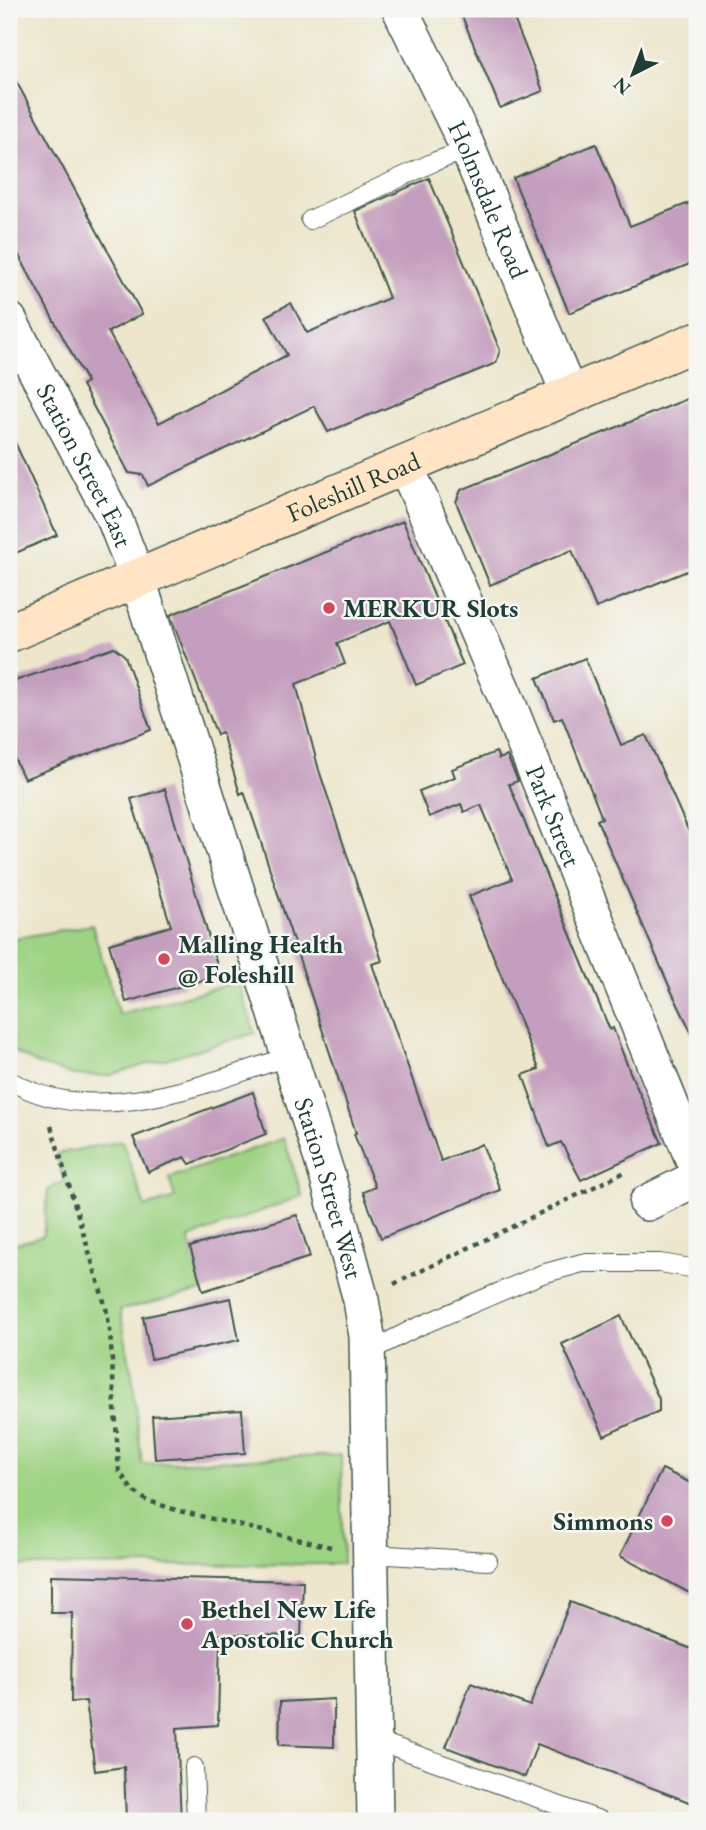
<svg xmlns="http://www.w3.org/2000/svg" width="706" height="1830" viewBox="0 0 706 1830" font-family="'EB Garamond',serif">
<style>
.green{fill:#9fd384;stroke:#5f885c;stroke-width:2}
.building{fill:#c49ebe}
.lines{fill:none;stroke-linecap:round;stroke-linejoin:round}
.service-casing{stroke:#3e564b;stroke-width:20}
.minor-casing{stroke:#3e564b;stroke-width:38}
.secondary-casing{stroke:#3e564b;stroke-width:41}
.path{stroke:#3e564b;stroke-width:4.5;stroke-dasharray:5 5;stroke-linecap:butt}
.service{stroke:#fff;stroke-width:18}
.minor{stroke:#fff;stroke-width:35}
.secondary{stroke:#ffe4c6;stroke-width:38}
.poi-dot{fill:#d1495b;stroke:#f6f6f2;stroke-width:2.5}
.labels{text-anchor:middle;stroke-width:5;stroke-linejoin:round;paint-order:stroke}
.street-label{font-size:26px;fill:#1f3d34;stroke:#f6f6f2}
.poi-label{font-size:26px;font-weight:bold;fill:#1f3d34;stroke:#f6f6f2;text-anchor:start}
</style>
<rect width="100%" height="100%" fill="#f6f6f2"/>
<filter id="ink" filterUnits="userSpaceOnUse"><feTurbulence type="fractalNoise" baseFrequency=".0143" numOctaves="2"/><feDisplacementMap in="SourceGraphic" scale="14" xChannelSelector="R" yChannelSelector="G"/><feConvolveMatrix kernelMatrix="1 2 1 2 8 2 1 2 1" color-interpolation-filters="sRGB"/></filter>
<filter id="wash" filterUnits="userSpaceOnUse"><feTurbulence type="fractalNoise" baseFrequency=".00686" numOctaves="4" result="noise"/><feDisplacementMap in="SourceGraphic" scale="28" xChannelSelector="R" yChannelSelector="G"/><feGaussianBlur stdDeviation="1.57" result="paint"/><feColorMatrix in="noise" values="0 0 0 0 0 0 0 0 0 0 0 0 0 0 0 0 0 1.4 0 .05"/><feComposite in="paint" operator="in"/></filter>
<g filter="url(#wash)">
<rect width="100%" height="100%" fill="#ede6cc"/>
<g class="green">
<polygon points="92,925 119,1014 238,982 255,1033 107,1076 73,1075 37,1064 9,1049 9,939"/>
<polygon points="284,1138 302,1196 189,1238 203,1291 120,1310 132,1375 142,1464 341,1455 343,1564 18,1566 9,1439 9,1246 43,1236 48,1190 64,1181 56,1154 122,1141 145,1207 175,1198 169,1178"/>
</g>
<g id="blocks">
<g class="building">
<polygon points="459,9 510,9 543,91 500,108"/>
<polygon points="9,68 142,314 108,332 159,423 287,355 266,316 291,303 307,333 389,298 355,211 429,178 500,350 496,363 328,432 314,406 148,486 143,475 129,473 82,385 87,382 9,237"/>
<polygon points="596,144 630,226 697,200 697,261 569,313 513,178"/>
<polygon points="697,395 697,567 596,608 572,550 490,585 456,502 461,490"/>
<polygon points="9,429 57,535 9,556"/>
<polygon points="403,521 463,665 416,685 390,621 337,643 345,664 296,684 319,770 382,961 372,964 441,1161 482,1144 500,1190 381,1238 363,1192 375,1187 354,1134 356,1133 257,830 244,792 240,794 222,733 217,735 170,615"/>
<polygon points="114,647 125,656 151,730 24,779 9,747 9,683"/>
<polygon points="585,658 621,745 646,735 697,850 697,1044 670,988 597,820 602,818 562,717 554,720 537,678"/>
<polygon points="496,752 499,759 507,756 518,781 509,784 533,843 597,999 610,1030 613,1028 630,1072 662,1143 581,1180 561,1142 549,1147 523,1075 539,1069 469,896 512,879 481,805 464,812 461,804 429,817 419,791 455,777 452,769"/>
<polygon points="165,789 220,975 126,1002 109,944 171,926 131,799"/>
<polygon points="253,1092 266,1134 190,1164 185,1157 148,1172 133,1137"/>
<polygon points="297,1215 310,1257 203,1291 190,1247"/>
<polygon points="231,1298 239,1340 151,1359 143,1317"/>
<polygon points="621,1316 659,1399 659,1411 604,1436 562,1344"/>
<polygon points="242,1410 245,1453 155,1459 152,1416"/>
<polygon points="662,1469 697,1486 697,1597 620,1556"/>
<polygon points="51,1575 303,1581 301,1636 220,1634 218,1725 177,1728 181,1821 126,1821 124,1767 95,1771 86,1701 71,1702 72,1613 51,1613"/>
<polygon points="570,1602 697,1651 697,1805 537,1744 525,1777 446,1747 471,1683 530,1706"/>
<polygon points="334,1699 334,1747 279,1745 280,1702"/>
</g>
</g>
</g>
<g filter="url(#ink)">
<use href="#blocks" fill-opacity="0" stroke="#3e564b" stroke-width="2"/>
<g class="lines">
<g class="service-casing">
<g id="service">
<polyline points="310,220 436,161 468,150"/>
<path d="M9,1080C93,1131 205,1084 290,1056"/>
<polyline points="368,1352 415,1328 542,1274 582,1263 660,1263 697,1269"/>
<polyline points="371,1554 488,1561"/>
<polyline points="375,1740 602,1821"/>
<polyline points="194,1767 196,1821"/>
</g>
</g>
<g class="minor-casing">
<g id="minor">
<path id="s1" d="M400,9L466,144L569,394"/>
<path id="s2" d="M9,320L115,520L137,577L327,1175L361,1300L367,1336L375,1821"/>
<path id="s3" d="M405,464L505,696L697,1169"/>
<polyline points="647,1203 697,1178"/>
</g>
</g>
<g class="secondary-casing">
<g id="secondary">
<path id="s4" d="M9,633L697,341"/>
</g>
</g>
<g class="path">
<polyline points="51,1126 106,1308 110,1330 119,1471 132,1490 146,1500 179,1511 335,1548"/>
<polyline points="394,1284 625,1172"/>
</g>
<use href="#service" class="service"/>
<use href="#minor" class="minor"/>
<use href="#secondary" class="secondary"/>
</g>
</g>
<g class="poi-dot">
<circle cx="329" cy="608" r="7"/>
<circle cx="164" cy="959" r="7"/>
<circle cx="667" cy="1521" r="7"/>
<circle cx="187" cy="1624" r="7"/>
</g>
<g class="labels">
<g class="street-label">
<text dy="9" stroke="none"><textPath href="#s1" startOffset="210">Holmsdale Road</textPath></text>
<text dy="9" stroke="none"><textPath href="#s2" startOffset="164">Station Street East</textPath></text>
<text dy="9" stroke="none"><textPath href="#s4" startOffset="374">Foleshill Road</textPath></text>
<text dy="9" stroke="none"><textPath href="#s3" startOffset="382">Park Street</textPath></text>
<text dy="9" stroke="none"><textPath href="#s2" startOffset="928">Station Street West</textPath></text>
</g>
<g class="poi-label">
<text x="343" y="617">MERKUR Slots</text>
<text x="178" y="953">Malling Health<tspan x="178" dy="30">@ Foleshill</tspan></text>
<text x="653" y="1530" text-anchor="end">Simmons</text>
<text x="201" y="1618">Bethel New Life<tspan x="201" dy="30">Apostolic Church</tspan></text>
</g>
</g>
<rect width="706" height="1830" fill="none" stroke="#f6f6f2" stroke-width="35"/>
<g transform="translate(633 74) rotate(222)" stroke="#f6f6f2" stroke-width="5" paint-order="stroke">
<path d="M0-5L12 26L0 18L-12 26Z" fill="#1f3d34"/>
<text y="-10" font-size="19" font-weight="bold" text-anchor="middle" fill="#1f3d34">N</text>
</g>
</svg>
